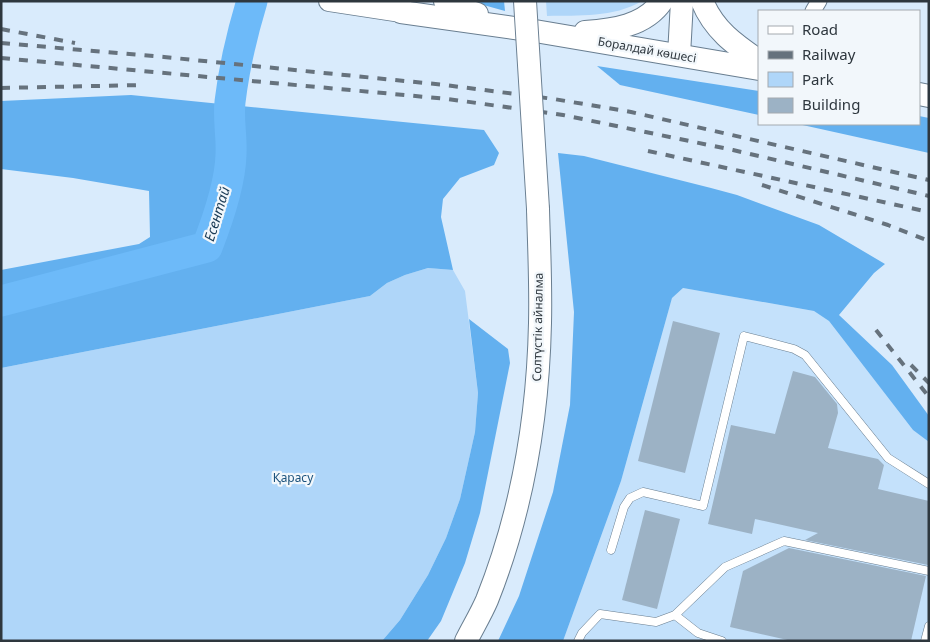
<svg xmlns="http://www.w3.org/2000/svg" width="930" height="642" viewBox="0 0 930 642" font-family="'Noto Sans',sans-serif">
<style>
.built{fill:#c4e1fb}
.green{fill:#afd6f9}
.forest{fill:#63b0ef}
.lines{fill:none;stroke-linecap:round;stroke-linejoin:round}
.river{stroke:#6dbaf9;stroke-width:31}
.building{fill:#9cb2c5}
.service-casing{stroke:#697e90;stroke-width:9}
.minor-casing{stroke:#697e90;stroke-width:17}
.secondary-casing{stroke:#697e90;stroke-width:22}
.primary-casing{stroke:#697e90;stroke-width:24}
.service{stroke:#fff;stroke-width:8}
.minor{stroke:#fff;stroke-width:15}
.secondary{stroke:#fff;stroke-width:20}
.primary{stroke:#fff;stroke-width:22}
.rail{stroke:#66727d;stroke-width:4;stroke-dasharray:9 9;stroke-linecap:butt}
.primary-bridge-casing{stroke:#697e90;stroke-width:24;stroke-linecap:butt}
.primary-bridge{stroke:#fff;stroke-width:22}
.labels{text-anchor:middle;stroke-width:4.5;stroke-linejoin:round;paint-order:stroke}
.street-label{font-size:12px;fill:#2e373e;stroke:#f2f7fb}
.park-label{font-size:12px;fill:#1c537d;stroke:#f2f7fb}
.water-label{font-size:14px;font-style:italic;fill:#1a3b55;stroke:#f2f7fb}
</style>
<rect width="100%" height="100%" fill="#d9ebfc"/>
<polygon class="built" points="683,288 814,311 829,321 913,430 929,442 929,641 563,641 621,481 672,298"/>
<g class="green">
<path d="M546,1H642C613,18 579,15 547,16Z"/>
<polygon points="428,268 453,270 465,291 478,393 475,432 460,499 446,538 428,575 400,620 382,641 1,641 1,368 370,296 387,283 405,275"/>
</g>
<g class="forest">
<polygon points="469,1 504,1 505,11"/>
<polygon points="597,66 759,91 759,115 620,85"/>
<polygon points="131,95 484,130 499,153 494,165 460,178 443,199 441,217 453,270 428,268 405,275 387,283 370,296 1,368 1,270 139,244 150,237 149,191 73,178 1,169 1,101"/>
<polygon points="919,116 929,118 929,153 798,124 919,124"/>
<polygon points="558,153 584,156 711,188 737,195 819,225 885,264 874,273 839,315 892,365 929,416 929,442 913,430 829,321 814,311 683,288 672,298 621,481 563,641 498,641 519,596 553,492 570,405 574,312"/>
<polygon points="469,319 508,349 510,363 480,513 465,563 441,621 427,641 382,641 400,620 428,575 446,538 460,499 475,432 478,393"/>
</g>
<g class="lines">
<path class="river" d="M1,301L207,247C218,219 230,185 231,155C232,137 228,119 230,102C234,68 242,34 252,1"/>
</g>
<g class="building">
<polygon points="673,321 720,333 685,473 638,461"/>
<polygon points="793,371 815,377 837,404 838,413 828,448 878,459 884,465 878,489 929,501 928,565 805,540 818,533 755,519 752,534 708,524 731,425 775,434"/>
<polygon points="645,510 680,519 657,609 622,600"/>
<polygon points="789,548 926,576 911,641 792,641 730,627 743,571"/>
</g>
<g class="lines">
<g class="service-casing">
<g id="service">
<polyline points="611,550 624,507 630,498 643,492 703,506 744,336 794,349 805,355 888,458 929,484"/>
<polyline points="675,615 698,633 722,641"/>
<polyline points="578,641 582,633 600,614 656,622 675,615 725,567 784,541 929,571"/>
<polyline points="925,641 929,626"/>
</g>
</g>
<g class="minor-casing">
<polyline id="minor" points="813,11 819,1"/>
</g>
<g class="secondary-casing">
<polyline id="secondary" points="329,1 401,12"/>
</g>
<g class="primary-casing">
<g id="primary">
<polyline points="400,1 401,12 535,31 759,69"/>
<polyline points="445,1 459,8 477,14"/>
<path d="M702,1C714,30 734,44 759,61"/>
<path d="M585,32C613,30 645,26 662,1"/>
<polyline points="679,55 682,1"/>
<polyline points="919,94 929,96"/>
<path d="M466,641C473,627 481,614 487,600C522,512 538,418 540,323C541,285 539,247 538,209"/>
</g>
</g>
<use href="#service" class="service"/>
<use href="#minor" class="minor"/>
<use href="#secondary" class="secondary"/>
<use href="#primary" class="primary"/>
<g class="rail">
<polyline points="1,29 75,43"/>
<polyline points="1,43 164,57 445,85 554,99 631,112 929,180"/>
<polyline points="1,58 448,99 563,115 733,150 929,196"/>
<polyline points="1,88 144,85"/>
<polyline points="648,151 929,212"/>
<polyline points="762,185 888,225 929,241"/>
<polyline points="876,330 929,397"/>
<polyline points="911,365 929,383"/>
</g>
<g class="primary-bridge-casing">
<polyline id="primary-bridge" points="525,1 538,209"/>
</g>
<use href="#primary-bridge" class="primary-bridge"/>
</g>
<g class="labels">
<g class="street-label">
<text transform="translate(647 50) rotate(10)" y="4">Боралдай көшесі</text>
<text transform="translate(538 327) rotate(-89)" y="4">Солтүстік айналма</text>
</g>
<g class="park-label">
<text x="293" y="482">Қарасу</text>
</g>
<g class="water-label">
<text transform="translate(217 214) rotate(-73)" y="5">Есентай</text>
</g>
</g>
<rect width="930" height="642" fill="none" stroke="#2e373e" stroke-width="5"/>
<rect x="758" y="10" width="162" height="115" fill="#f2f7fb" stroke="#a4aaaf"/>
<rect x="768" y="26" width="25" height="8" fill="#ffffff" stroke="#a4aaaf"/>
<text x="802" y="35" font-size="15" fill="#2e373e">Road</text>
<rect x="768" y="51" width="25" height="8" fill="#66727d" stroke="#a4aaaf"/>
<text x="802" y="60" font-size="15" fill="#2e373e">Railway</text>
<rect x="768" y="72" width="25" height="15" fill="#afd6f9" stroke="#a4aaaf"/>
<text x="802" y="85" font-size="15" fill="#2e373e">Park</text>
<rect x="768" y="98" width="25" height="15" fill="#9cb2c5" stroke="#a4aaaf"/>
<text x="802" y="110" font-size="15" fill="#2e373e">Building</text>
</svg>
